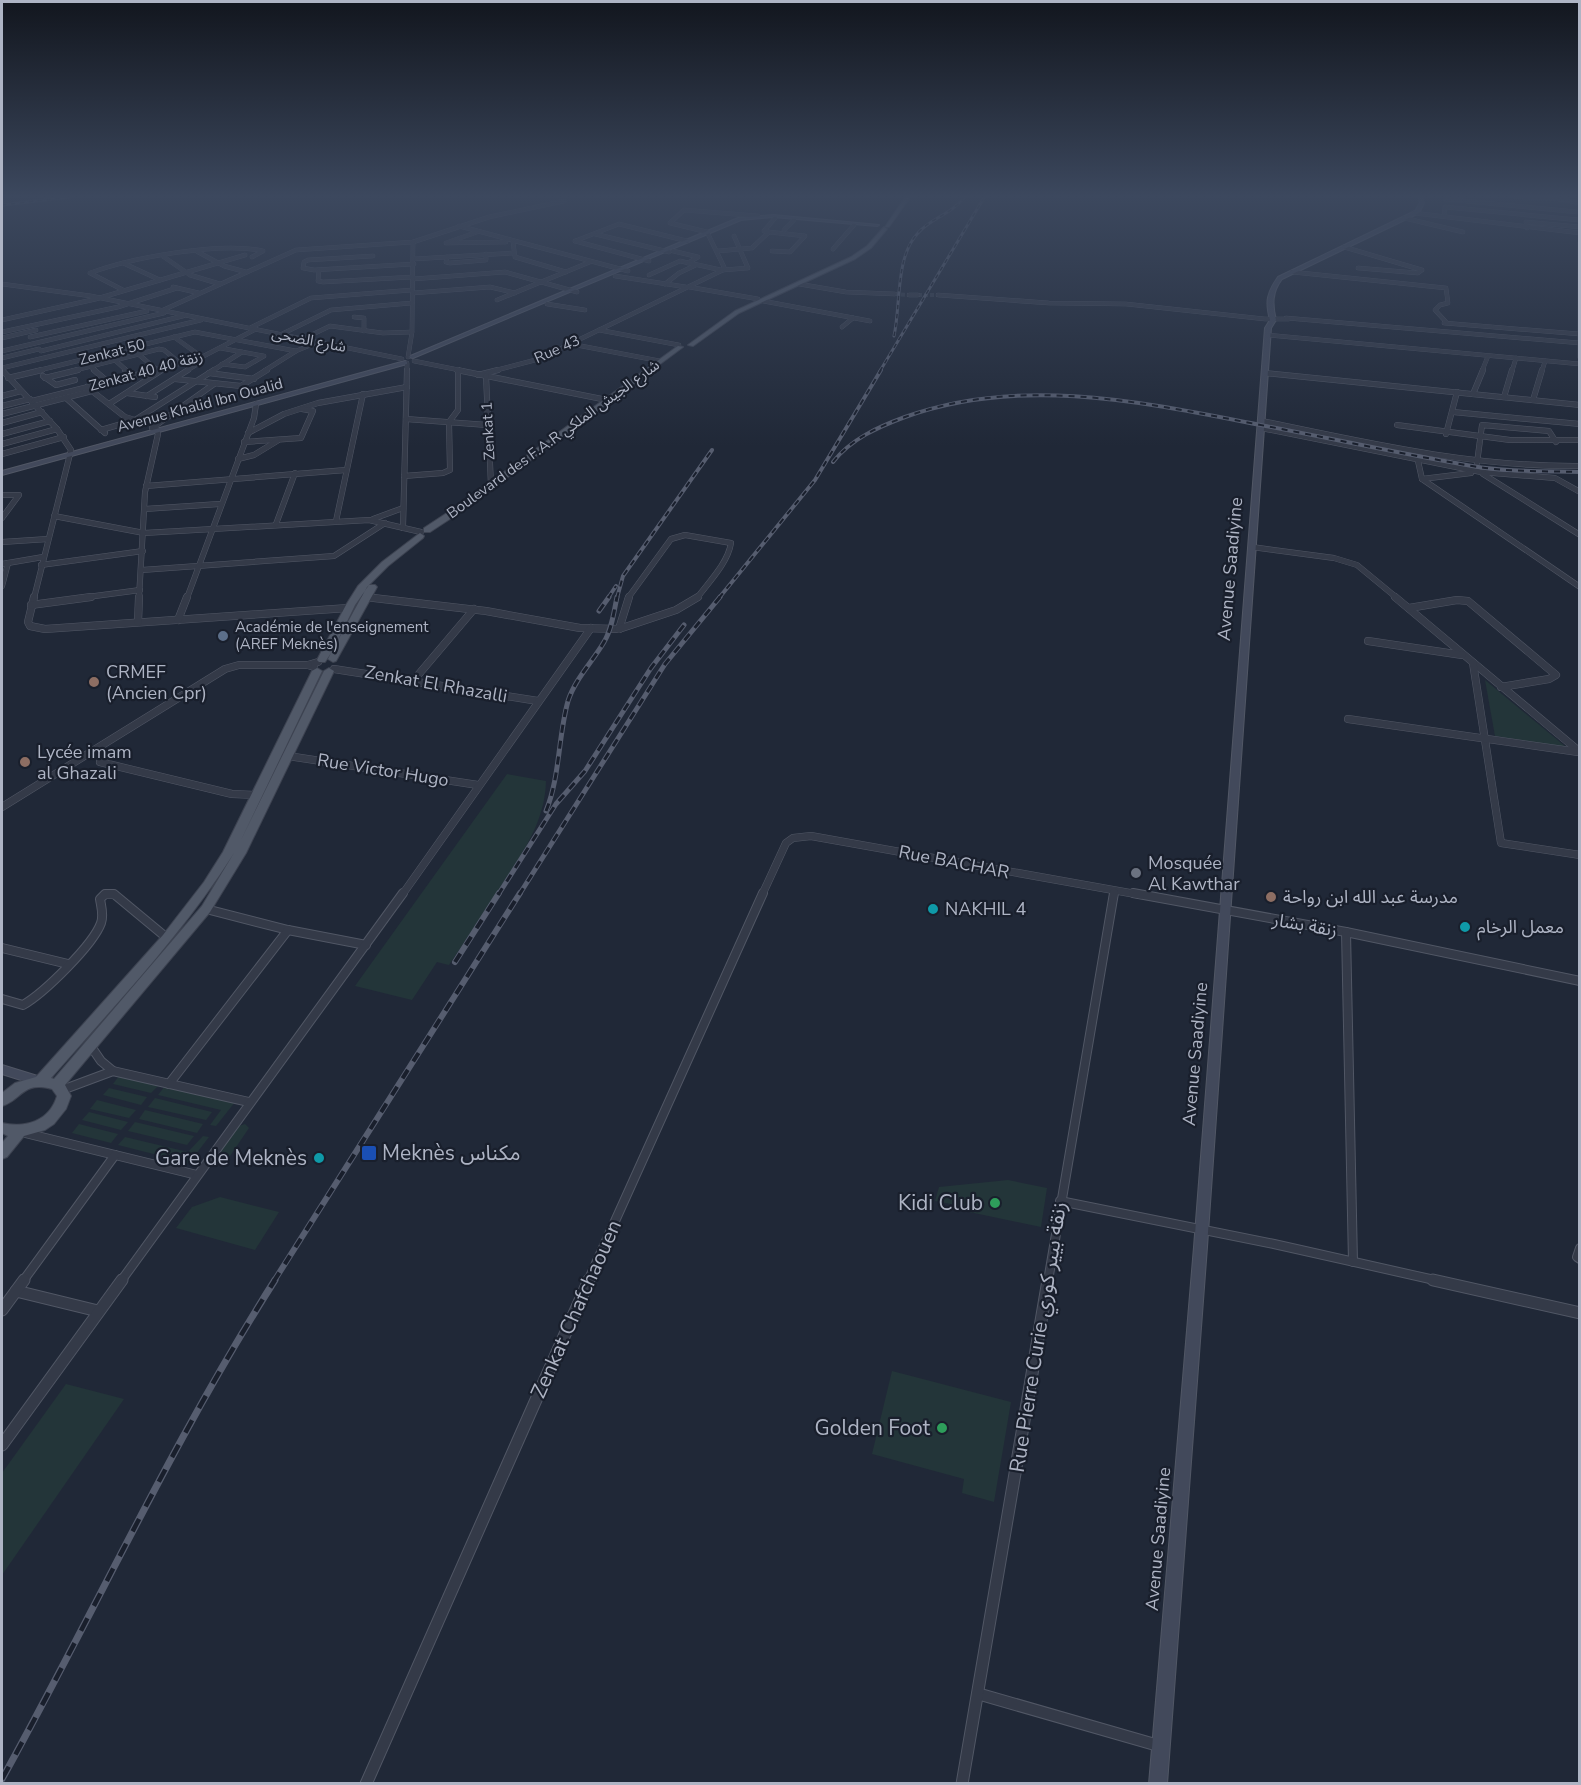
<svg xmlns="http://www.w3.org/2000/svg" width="1581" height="1785" viewBox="0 0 1581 1785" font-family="'Nunito Sans','Noto Sans Arabic',sans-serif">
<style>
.green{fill:#233539}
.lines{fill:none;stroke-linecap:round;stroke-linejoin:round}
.minor-tunnel{stroke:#353d4c;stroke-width:4;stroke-dasharray:4 2;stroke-linecap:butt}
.minor-far4-casing{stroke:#515765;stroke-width:4.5}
.minor-far3-casing{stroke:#515765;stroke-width:6}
.minor-far2-casing{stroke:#515765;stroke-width:8}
.minor-far1-casing{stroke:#515765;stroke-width:10}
.minor-casing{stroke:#515765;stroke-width:13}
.secondary-casing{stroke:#515765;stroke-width:2}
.primary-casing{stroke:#3d4351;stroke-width:2}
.minor-far4{stroke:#343a48;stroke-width:4}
.minor-far3{stroke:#343a48;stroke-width:5}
.minor-far2{stroke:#343a48;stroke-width:7}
.minor-far1{stroke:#343a48;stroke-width:8}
.minor{stroke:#343a48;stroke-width:11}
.secondary{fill:#42495b;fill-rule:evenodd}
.primary{fill:#515968;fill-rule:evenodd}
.rail-far4-casing{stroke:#565d6f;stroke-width:3}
.rail-far3-casing{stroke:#565d6f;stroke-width:4}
.rail-far2-casing{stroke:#565d6f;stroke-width:5}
.rail-far1-casing{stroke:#565d6f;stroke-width:6}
.rail-casing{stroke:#565d6f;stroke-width:7}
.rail-far4{stroke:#191f2c;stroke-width:1.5;stroke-dasharray:4.5;stroke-linecap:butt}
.rail-far3{stroke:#191f2c;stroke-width:2;stroke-dasharray:6;stroke-linecap:butt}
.rail-far2{stroke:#191f2c;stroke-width:3;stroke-dasharray:8;stroke-linecap:butt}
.rail-far1{stroke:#191f2c;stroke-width:4;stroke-dasharray:10;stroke-linecap:butt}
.rail{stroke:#191f2c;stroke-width:4.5;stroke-dasharray:14;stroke-linecap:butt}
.service-dot{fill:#5c6f8a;stroke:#191f2c;stroke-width:2}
.education-dot{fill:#8d6e63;stroke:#191f2c;stroke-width:2}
.worship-dot{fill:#6b7280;stroke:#191f2c;stroke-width:2}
.culture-dot{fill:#0f9aa8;stroke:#191f2c;stroke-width:2}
.transit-dot{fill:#1a4fb4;stroke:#191f2c;stroke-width:2}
.leisure-dot{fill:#2e9e5b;stroke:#191f2c;stroke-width:2}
.labels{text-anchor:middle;stroke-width:4.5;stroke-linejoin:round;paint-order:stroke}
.far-street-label{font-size:15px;fill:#aeb4c4;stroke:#191f2c}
.far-poi-label{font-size:15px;fill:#aeb4c4;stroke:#191f2c;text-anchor:start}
.street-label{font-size:18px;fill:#aeb4c4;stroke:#191f2c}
.poi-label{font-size:18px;fill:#aeb4c4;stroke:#191f2c;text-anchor:start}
.near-poi-label{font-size:21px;fill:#aeb4c4;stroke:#191f2c;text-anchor:end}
.near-street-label{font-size:21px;fill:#aeb4c4;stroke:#191f2c}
</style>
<rect width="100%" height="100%" fill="#202837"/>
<g class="green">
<polygon points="1485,680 1566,747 1495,736"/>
<path d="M507,774L546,781C545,824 520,856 498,891C482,915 466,940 449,965L437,962L412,1000L355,986Z"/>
<polygon points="119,1076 158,1086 151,1093 113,1084"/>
<polygon points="165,1086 235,1102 216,1126 210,1125 221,1110 158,1095"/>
<polygon points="109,1088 147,1097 141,1105 103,1095"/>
<polygon points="155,1098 212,1112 206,1120 148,1107"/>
<polygon points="97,1100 136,1110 129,1118 90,1109"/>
<polygon points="145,1110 203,1124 197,1133 139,1119"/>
<polygon points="89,1112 128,1122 121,1130 82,1120"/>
<polygon points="135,1122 194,1136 187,1145 128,1131"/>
<polygon points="79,1124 118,1134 111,1143 72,1133"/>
<polygon points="245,1124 249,1128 226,1162 221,1165 216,1164 215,1159 239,1126"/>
<polygon points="203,1136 209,1137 189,1163 118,1145 125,1137 188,1152"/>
<polygon points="1008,1180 1047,1188 1041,1227 955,1209 956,1205 935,1201 939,1187"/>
<polygon points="220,1197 279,1212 255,1250 176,1228 192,1207"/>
<polygon points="892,1371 1011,1402 994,1502 962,1493 964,1479 872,1454"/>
<polygon points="66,1384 124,1399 2,1575 2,1473"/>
</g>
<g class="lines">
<g class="minor-tunnel">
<polyline points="895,294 909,295"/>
<polyline points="918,295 938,295"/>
</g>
<g class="minor-far4-casing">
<g id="minor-far4">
<polyline points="1511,196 1558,199"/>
<polyline points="1554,198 1580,203"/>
<polyline points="1446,199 1577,212"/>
<polyline points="2,201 7,203"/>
<polyline points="1414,213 1580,233"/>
<polyline points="1444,216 1445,207 1579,220"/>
<polyline points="1404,218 1463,232"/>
<polyline points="459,226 628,271"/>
<polyline points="1527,228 1526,222 1580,227"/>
<polyline points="784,230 794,220"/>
<polyline points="477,232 446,243 506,242"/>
<polyline points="769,232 805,236 790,252 772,251"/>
<polyline points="595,234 669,252"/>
<polyline points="575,241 619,224 687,241"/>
<polyline points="575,241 649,261"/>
<polyline points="513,242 515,257 566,272"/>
<polyline points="1580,242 1580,358"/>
<polyline points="1344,247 1422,270 1418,273 1358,268"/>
<polyline points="833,249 854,225"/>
<polyline points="673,251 698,257 688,263"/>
<polyline points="718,251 752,248 769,232 764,231 775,218"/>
<polyline points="198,252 224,266 246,272"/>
<polyline points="373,256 308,260 304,262 303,268 314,270 414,264"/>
<polyline points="164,257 190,275 220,284"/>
<polyline points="447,257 446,262 450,263 486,260 486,254"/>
<polyline points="414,259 513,253"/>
<polyline points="123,263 160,280"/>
<polyline points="319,270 318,281 323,282 413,277"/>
<polyline points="723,270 748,268 734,236"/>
<polyline points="1292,272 1446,288 1448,303 1440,305 1435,310 1446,322"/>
<polyline points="649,275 680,261 721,270"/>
<polyline points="615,276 686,287"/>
<polyline points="413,279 505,272 577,292"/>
<polyline points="2,284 91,296 402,359"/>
<polyline points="665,284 679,273 696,265"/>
<polyline points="799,284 846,292 895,294"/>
<polyline points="173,287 199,293"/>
<polyline points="689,287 758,299"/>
<path d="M123,290L90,273C131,258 220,241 263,251L252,257"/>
<polyline points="413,293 490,287 515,293"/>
<polyline points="909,295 918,295"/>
<polyline points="938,295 1049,303 1126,304 1265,319 1289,319"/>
<polyline points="497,300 590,262"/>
<polyline points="763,301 870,321"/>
<polyline points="547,304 585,310"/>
<polyline points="161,311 296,250 413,242 489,217 564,201"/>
<polyline points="354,317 364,318 364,331"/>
<polyline points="1286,318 1580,343"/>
<polyline points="2,320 96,299 245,255"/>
<polyline points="1444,323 1580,334"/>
<polyline points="842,327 853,318"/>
<polyline points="250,328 311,298 412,290"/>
<polyline points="599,330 679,345"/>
<polyline points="2,332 118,307 177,288"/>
<polyline points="282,334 331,310 412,303"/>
<polyline points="1268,335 1580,364"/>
<polyline points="30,337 147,311"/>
<polyline points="174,337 202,357"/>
<polyline points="2,338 36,330"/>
<polyline points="303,339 330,326 383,333 412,332"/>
<polyline points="571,344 660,361"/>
<polyline points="220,348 264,356 245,367 222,364"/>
<polyline points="2,351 164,313"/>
<polyline points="41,351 183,316"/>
<polyline points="137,353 156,369"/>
<polyline points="408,357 412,332 413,242"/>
<polyline points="2,358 39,349"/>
<polyline points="115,360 127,371"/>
<polyline points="414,361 464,371"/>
<polyline points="90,366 96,371"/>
<polyline points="2,368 201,320"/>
<polyline points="36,371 195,332 296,351"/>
<polyline points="72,371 159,349 164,350 180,363"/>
<polyline points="150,371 198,359 256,329"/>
<polyline points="160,371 163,369"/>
<polyline points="186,371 199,363 193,360"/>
<polyline points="212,371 242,352"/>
<polyline points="264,371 296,351 318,342"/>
<polyline points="407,371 407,363"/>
<polyline points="493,371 539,359 723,270 724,267 707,232 670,223 684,210 758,216"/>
<polyline points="1482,371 1488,356"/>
<polyline points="1512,371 1516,358"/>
<polyline points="1542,371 1545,361"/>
</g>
</g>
<g class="minor-far3-casing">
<g id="minor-far3">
<polyline points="2,370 57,429 71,450 34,598"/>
<polyline points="94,370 108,382"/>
<polyline points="125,370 132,376"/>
<polyline points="457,370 607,400"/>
<polyline points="209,373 254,379"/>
<polyline points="1265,373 1580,405"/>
<polyline points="478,375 498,370"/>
<polyline points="43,376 56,385 75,380"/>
<polyline points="486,376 491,485"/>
<polyline points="8,378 42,370"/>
<polyline points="45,378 78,370"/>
<polyline points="175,379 241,386 267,370"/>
<polyline points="87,387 125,417 135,420 214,370"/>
<polyline points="127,393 155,397"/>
<polyline points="1473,394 1483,370"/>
<polyline points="2,396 21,391"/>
<polyline points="147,396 188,370"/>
<polyline points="1504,397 1512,370"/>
<polyline points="66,398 105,433"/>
<polyline points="1533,400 1542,370"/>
<polyline points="32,401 156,370"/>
<polyline points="109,404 162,370"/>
<polyline points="2,406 30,399"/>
<polyline points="1453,412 1580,424"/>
<polyline points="2,414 92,391"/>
<polyline points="406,419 487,425"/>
<path d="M1262,421C1368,443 1471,467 1580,466"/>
<polyline points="2,423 42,412"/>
<polyline points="1397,425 1510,440 1580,440"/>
<polyline points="152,428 214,384"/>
<polyline points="1261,428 1481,472 1555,478 1580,492"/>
<polyline points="101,430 132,421"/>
<polyline points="248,433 284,414 318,403 407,387"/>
<polyline points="2,434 50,421"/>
<polyline points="1446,434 1457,392"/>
<polyline points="244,442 301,438 313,411 302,409"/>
<polyline points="2,444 57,429"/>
<polyline points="2,454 64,437"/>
<polyline points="238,459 254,455 277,441"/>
<polyline points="1418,461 1422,479 1580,587"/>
<polyline points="1477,463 1482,425 1549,431 1556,442"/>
<polyline points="1483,474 1580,535"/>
<polyline points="404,476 443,473 450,470 449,422 458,410 458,370"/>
<polyline points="1422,479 1471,473"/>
<polyline points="146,486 346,470"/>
<polyline points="2,495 19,495 2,518"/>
<polyline points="145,509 219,504"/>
<polyline points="54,516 144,533 369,520 421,532"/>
<polyline points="373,519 403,508"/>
<polyline points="336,521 363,394"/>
<polyline points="276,524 295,473"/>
<polyline points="403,528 407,370"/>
<polyline points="2,542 48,539"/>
<polyline points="1252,547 1334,558 1357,565 1397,598"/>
<polyline points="2,564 43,557"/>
<polyline points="41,565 143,551"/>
<polyline points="142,570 334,556 385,523"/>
<polyline points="2,586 8,563"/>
<polyline points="365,597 377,598"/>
<polyline points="80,598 140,590"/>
<polyline points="139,598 145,492 158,434 156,427"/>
<polyline points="187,598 254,418 256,404"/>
<path d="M628,598L671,539L685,535L731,543C728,563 708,583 697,598"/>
</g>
</g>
<g class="minor-far2-casing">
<g id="minor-far2">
<polyline points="34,597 28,622 30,626 45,629 348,608"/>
<polyline points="365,597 486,611 580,628 619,629"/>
<polyline points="1395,597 1580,752"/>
<polyline points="31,605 91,597"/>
<polyline points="1409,608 1457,600 1468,601 1556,675 1549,679 1501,687"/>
<polyline points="178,620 187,597"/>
<polyline points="138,622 139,597"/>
<polyline points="619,629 629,597"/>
<polyline points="619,629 676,610 698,597"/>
<polyline points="1368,641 1462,655"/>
<polyline points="1473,663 1501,843 1580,855"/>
<polyline points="314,667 308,665 318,662"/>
<polyline points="334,669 538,701"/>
<polyline points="413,681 474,609"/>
<polyline points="1348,719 1578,752"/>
<polyline points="288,756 478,785"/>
<polyline points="100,762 232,794 257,795"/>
<polyline points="2,807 225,669 239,665 308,665"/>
<polyline points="104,895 115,895"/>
<polyline points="402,895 591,628"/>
<polyline points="762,895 786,843 793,838 811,836 1141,895"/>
<polyline points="1114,895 1114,892"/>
</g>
</g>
<g class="minor-far1-casing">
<g id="minor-far1">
<polyline points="1133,893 1346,932 1580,981"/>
<polyline points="206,909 288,930 366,945"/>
<polyline points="1346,932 1353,1262"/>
<polyline points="2,948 68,964"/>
<path d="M2,999L23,1005C44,993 93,945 101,923C104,915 101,906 100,899L105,894H114L167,938"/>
<polyline points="90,1045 101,1061 113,1071"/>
<polyline points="169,1084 288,930"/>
<polyline points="62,1090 113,1071 249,1102"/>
<polyline points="21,1132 197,1175"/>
<polyline points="1060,1201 1274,1244 1439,1281"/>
<polyline points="1580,1248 1577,1257 1580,1259"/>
<polyline points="23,1281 115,1155"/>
<polyline points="121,1281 403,893"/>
<polyline points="588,1281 763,893"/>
<polyline points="1048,1281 1114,893"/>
</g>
</g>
<g class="minor-casing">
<g id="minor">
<polyline points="1433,1280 1580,1313"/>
<polyline points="16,1291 98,1311"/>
<polyline points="2,1310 24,1280"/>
<polyline points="2,1445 122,1280"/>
<polyline points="979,1694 1160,1746"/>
<polyline points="366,1784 589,1280"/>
<polyline points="962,1784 1048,1280"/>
</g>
</g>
<g class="secondary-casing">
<g id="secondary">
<path d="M1418,196H1422L1424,203L1419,213L1282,279C1272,292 1272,304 1276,320L1271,328L1207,1247L1167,1784H1149L1194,1247L1265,328L1270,320C1265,301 1267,293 1278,277L1415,211L1420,203Z"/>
<polygon points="773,215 879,225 877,226 773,217 741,220 413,358 408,357 738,218"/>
<polygon points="405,361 407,362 407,364 2,475 2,471"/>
<polygon points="2,1065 44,1078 46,1081 44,1084 40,1086 2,1074"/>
</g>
</g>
<g class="primary-casing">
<g id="primary">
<polygon points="906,196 911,196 889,227 885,227"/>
<polygon points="884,227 887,229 871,248 855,259 739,313 693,346 688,345 735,311 851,257 867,246"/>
<polygon points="678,346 683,347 459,513 430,532 424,532 424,528 453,509"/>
<path d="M420,533L424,536L423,538L388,566L369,585H375L377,587L336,661L333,662L328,659L331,653L325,662H319L317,660L346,605L358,586L382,562ZM369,585L367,587L336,644L355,605Z"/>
<path d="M317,668L322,671L240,842L324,671L329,668L334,671L246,853L210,912L65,1085L71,1096L66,1109L54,1124L45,1130L24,1136L7,1157L2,1159V1143L8,1136L2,1133V1123C25,1128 49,1122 57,1096L52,1089C22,1081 22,1100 2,1106V1093L15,1083L36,1077L163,935L204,882L223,852L312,671ZM234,853L202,906L54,1079L51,1078C115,1005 182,935 234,853Z"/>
</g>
</g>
<use href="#minor-far4" class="minor-far4"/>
<use href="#minor-far3" class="minor-far3"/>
<use href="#minor-far2" class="minor-far2"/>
<use href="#minor-far1" class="minor-far1"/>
<use href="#minor" class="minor"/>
<use href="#secondary" class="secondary"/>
<use href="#primary" class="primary"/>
<g class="rail-far4-casing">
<g id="rail-far4">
<polyline points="2,205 78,196"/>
<path d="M894,336C901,305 895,257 918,233C932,217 953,214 965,196"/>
<polyline points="880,371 985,196"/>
</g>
</g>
<g class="rail-far3-casing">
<g id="rail-far3">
<path d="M833,462C851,439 878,427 905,417C1016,377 1133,400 1245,422C1320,436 1396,453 1472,466C1507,472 1544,471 1580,472"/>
<polyline points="608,598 616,586"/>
<polyline points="617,598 623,576 712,450"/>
<polyline points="719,598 815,480 881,370"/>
</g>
</g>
<g class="rail-far2-casing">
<g id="rail-far2">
<polyline points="599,611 609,597"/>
<path d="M546,811C560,777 558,737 568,701C575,679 593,661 604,642C612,629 614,611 617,597"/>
<polyline points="498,895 556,804 585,771 651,668 684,625"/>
<polyline points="519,895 665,664 720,597"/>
</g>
</g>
<g class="rail-far1-casing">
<g id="rail-far1">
<polyline points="455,962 499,893"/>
<polyline points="274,1281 520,893"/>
</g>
</g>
<g class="rail-casing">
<path id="rail" d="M2,1779C94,1613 173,1440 275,1280"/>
</g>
<use href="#rail-far4" class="rail-far4"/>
<use href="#rail-far3" class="rail-far3"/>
<use href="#rail-far2" class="rail-far2"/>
<use href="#rail-far1" class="rail-far1"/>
<use href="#rail" class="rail"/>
</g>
<linearGradient id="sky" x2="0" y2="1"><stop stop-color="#12161e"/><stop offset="0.44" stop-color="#3c485e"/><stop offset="1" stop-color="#3c485e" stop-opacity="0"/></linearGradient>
<rect width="1581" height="446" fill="url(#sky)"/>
<circle class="service-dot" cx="223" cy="636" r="6"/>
<g class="education-dot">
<circle cx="94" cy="682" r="6"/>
<circle cx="25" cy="762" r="6"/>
<circle cx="1271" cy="897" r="6"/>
</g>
<circle class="worship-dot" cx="1136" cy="873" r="6"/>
<g class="culture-dot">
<circle cx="933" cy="909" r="6"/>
<circle cx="1465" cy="927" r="6"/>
<circle cx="319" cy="1158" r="6"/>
</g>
<rect class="transit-dot" x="361" y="1145" width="16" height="16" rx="3"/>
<g class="leisure-dot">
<circle cx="995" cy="1203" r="6"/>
<circle cx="942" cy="1428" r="6"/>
</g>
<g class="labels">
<g class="far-street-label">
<text transform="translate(309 340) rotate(11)" y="5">شارع الضحى</text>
<text transform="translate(557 349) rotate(-24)" y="5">Rue 43</text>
<text transform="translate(112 352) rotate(-14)" y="5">Zenkat 50</text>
<text transform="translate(146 371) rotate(-15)" y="5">Zenkat 40 زنقة 40</text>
<text transform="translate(200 405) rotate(-15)" y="5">Avenue Khalid Ibn Oualid</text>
<text transform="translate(488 431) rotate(-93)" y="5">Zenkat 1</text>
<text transform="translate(553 439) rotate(-36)" y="5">Boulevard des F.A.R شارع الجيش الملكي</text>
</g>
<g class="far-poi-label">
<text x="235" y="632">Académie de l'enseignement<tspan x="235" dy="17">(AREF Meknès)</tspan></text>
</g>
<g class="street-label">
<text transform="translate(1230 569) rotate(-85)" y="6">Avenue Saadiyine</text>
<text transform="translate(436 684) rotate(10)" y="6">Zenkat El Rhazalli</text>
<text transform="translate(383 770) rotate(9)" y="6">Rue Victor Hugo</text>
<text transform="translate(954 862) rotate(11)" y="6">Rue BACHAR</text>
<text transform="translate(1305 925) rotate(10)" y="6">زنقة بشار</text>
<text transform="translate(1195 1054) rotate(-85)" y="6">Avenue Saadiyine</text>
<text transform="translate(1158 1539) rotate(-85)" y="6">Avenue Saadiyine</text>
</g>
<g class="poi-label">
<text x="106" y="678">CRMEF<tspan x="106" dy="21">(Ancien Cpr)</tspan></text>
<text x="37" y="758">Lycée imam<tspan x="37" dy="21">al Ghazali</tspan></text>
<text x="1148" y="869">Mosquée<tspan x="1148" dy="21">Al Kawthar</tspan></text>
<text x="1283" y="903">مدرسة عبد الله ابن رواحة</text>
<text x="945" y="915">NAKHIL 4</text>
<text x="1477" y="933">معمل الرخام</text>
</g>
<g class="near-poi-label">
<text x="382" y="1160" text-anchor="start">Meknès مكناس</text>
<text x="307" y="1165">Gare de Meknès</text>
<text x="983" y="1210">Kidi Club</text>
<text x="930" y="1435">Golden Foot</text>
</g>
<g class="near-street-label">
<text transform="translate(576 1309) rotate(-66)" y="7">Zenkat Chafchaouen</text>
<text transform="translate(1038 1337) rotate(-81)" y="7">Rue Pierre Curie زنقة بيير كوري</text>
</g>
</g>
<rect width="1581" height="1785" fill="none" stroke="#aeb4c4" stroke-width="6"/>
</svg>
